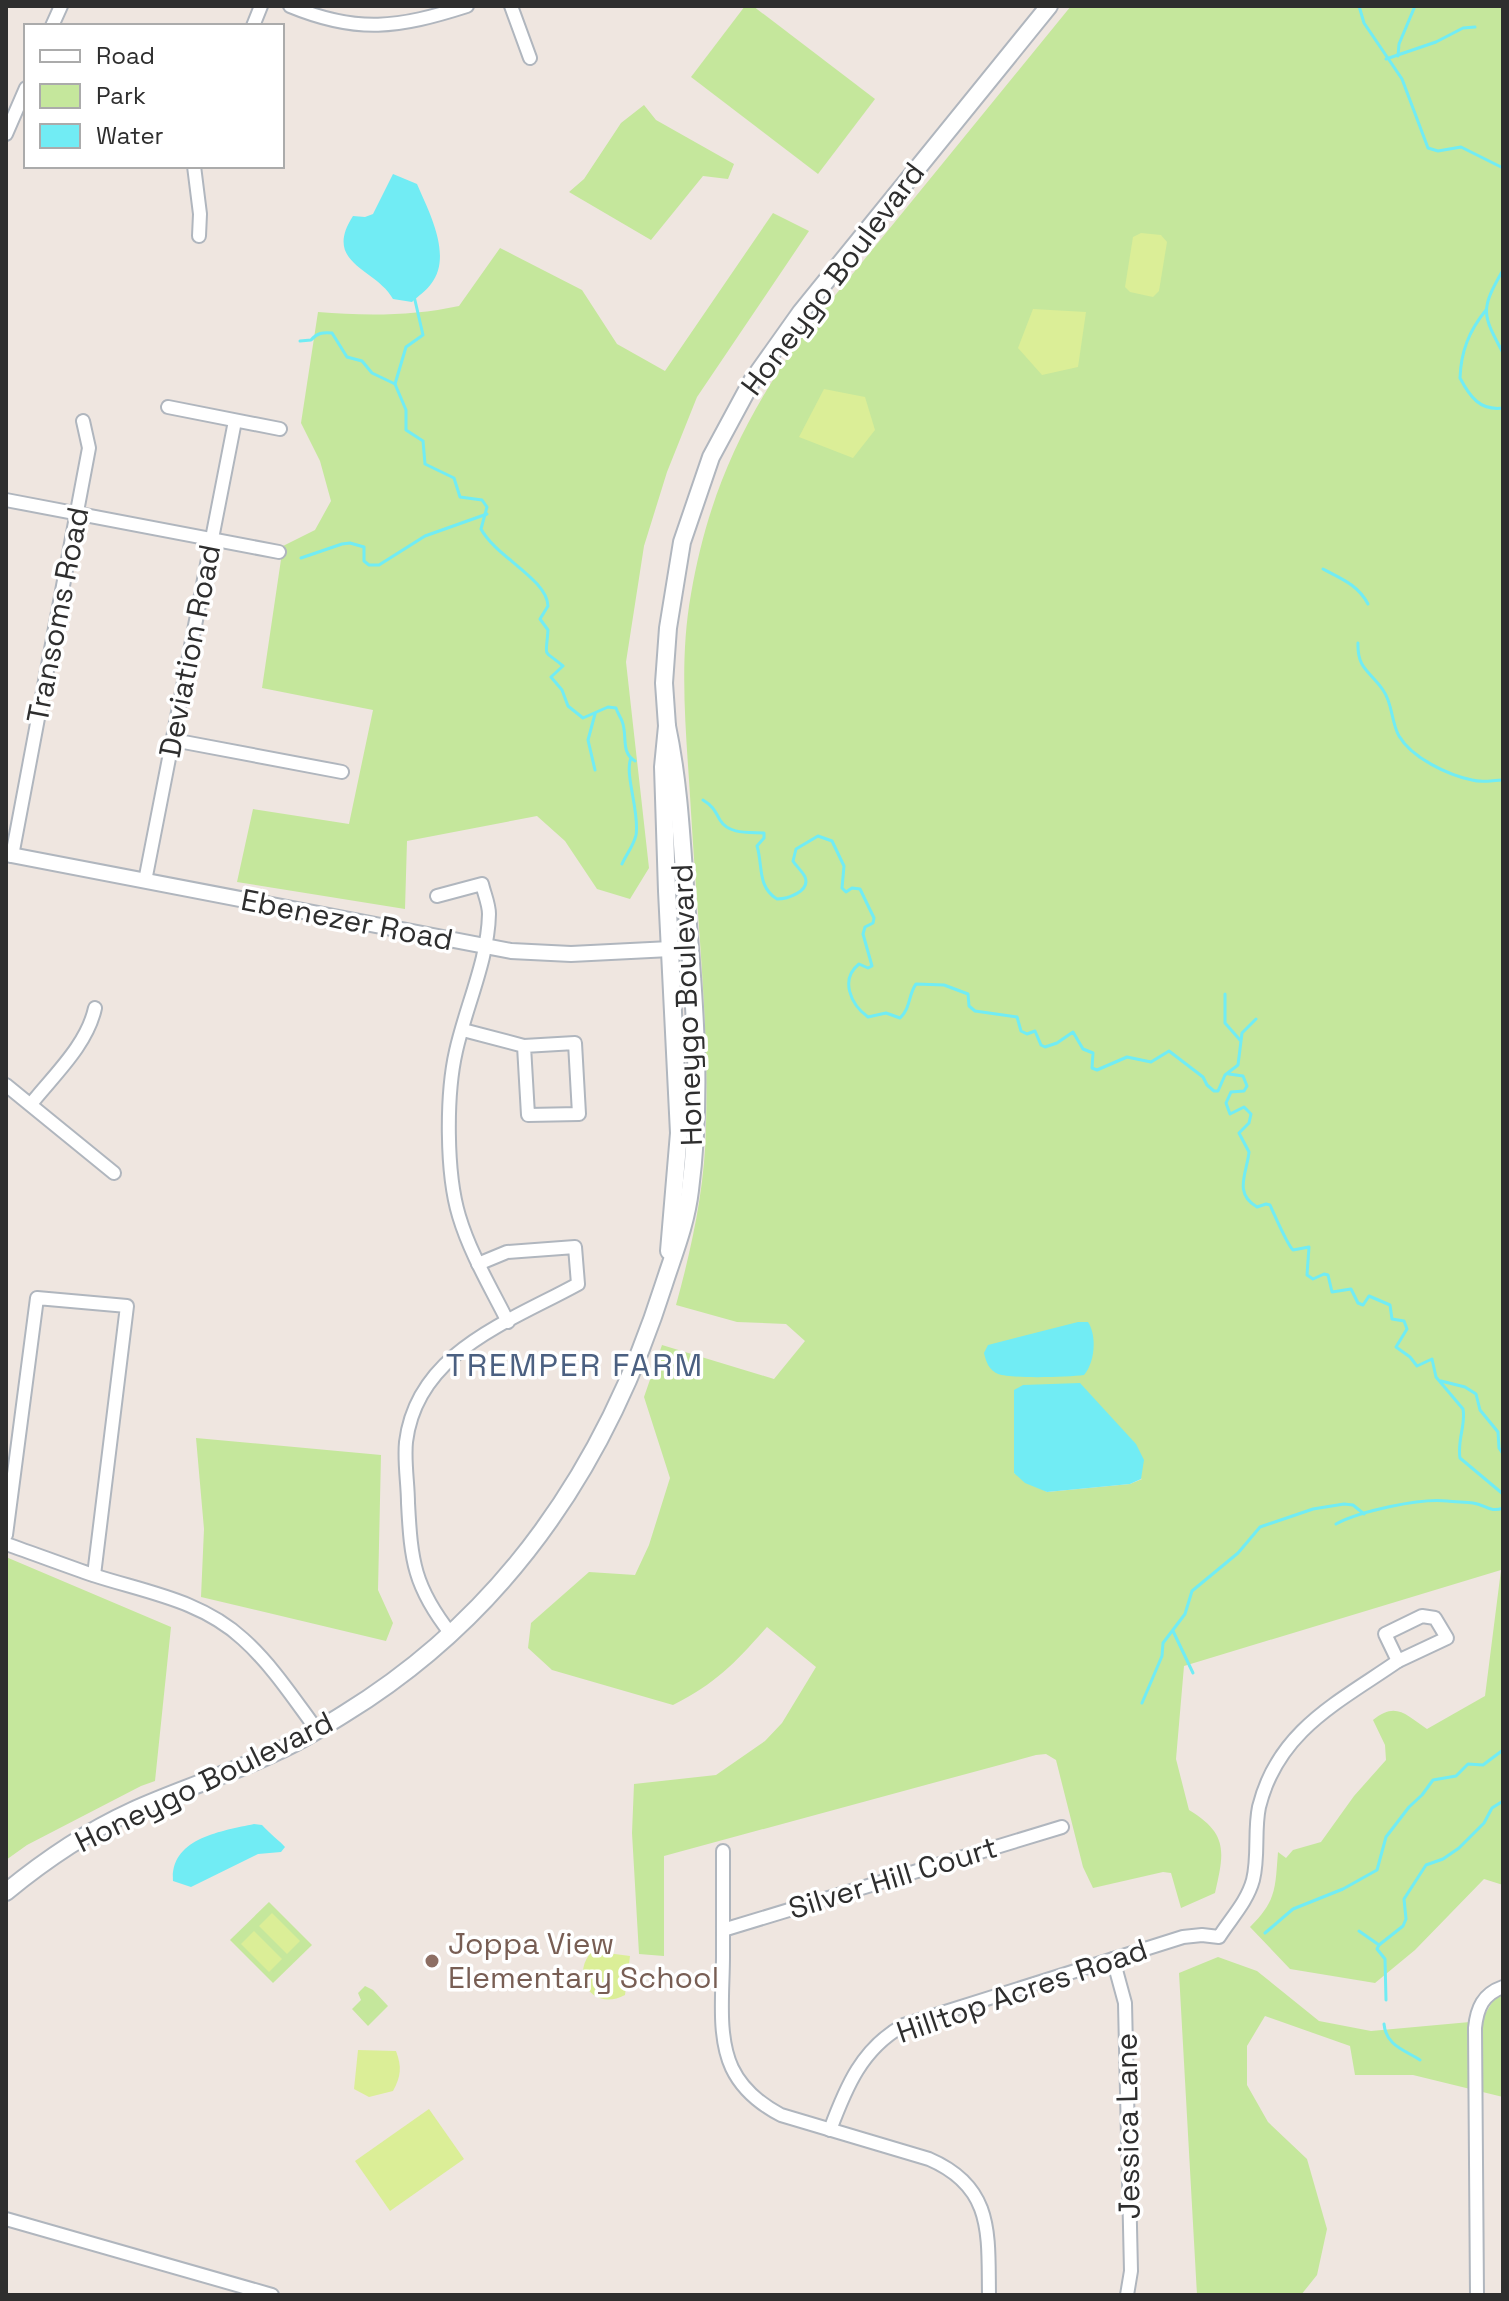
<svg xmlns="http://www.w3.org/2000/svg" width="1509" height="2301" viewBox="0 0 1509 2301" font-family="'Space Grotesk',sans-serif">
<style>
.green{fill:#c5e79c;fill-rule:evenodd}
.pitch{fill:#dbee97}
.water{fill:#71ecf4}
.lines{fill:none;stroke-linecap:round;stroke-linejoin:round}
.stream{stroke:#71ecf4;stroke-width:3}
.minor-casing{stroke:#b0b6be;stroke-width:16}
.tertiary-casing{stroke:#b0b6be;stroke-width:18}
.secondary-casing{stroke:#b0b6be;stroke-width:20}
.minor{stroke:#fff;stroke-width:12}
.tertiary{stroke:#fff;stroke-width:14}
.secondary{stroke:#fff;stroke-width:16}
.education-dot{fill:#8d6e63;stroke:#fff;stroke-width:3}
.labels{text-anchor:middle;stroke-width:7;stroke-linejoin:round;paint-order:stroke}
.street-label{font-size:30px;fill:#2e2e2e;stroke:#fff}
.education-label{font-size:30px;fill:#785e54;stroke:#fff;text-anchor:start}
.neighbourhood-label{font-size:32px;letter-spacing:2px;fill:#4b6081;stroke:#fff}
</style>
<rect width="100%" height="100%" fill="#efe6e0"/>
<g class="green">
<polygon points="745,6 753,6 875,99 818,174 691,77"/>
<path d="M1071,6H1503V1885L1484,1879L1415,1950L1375,1983L1290,1969L1250,1927C1277,1900 1275,1889 1278,1852L1286,1858L1293,1850L1321,1842L1354,1796L1386,1760L1385,1745L1373,1720C1396,1701 1406,1715 1427,1729L1485,1696L1501,1570L1184,1666L1176,1759L1189,1810C1229,1834 1224,1853 1215,1893L1181,1908L1171,1873L1163,1872L1093,1888L1083,1867L1056,1760L1046,1754L1036,1755L664,1856V1956L639,1954L632,1833L634,1784L716,1775L765,1741L782,1723L816,1667L767,1627C735,1663 717,1683 673,1705L552,1670L528,1648L531,1623L589,1572L635,1575L649,1545L670,1478L644,1397L662,1345L774,1379L805,1341L786,1324L737,1322L676,1305C692,1247 705,1187 706,1126C709,1022 697,916 691,812C687,740 678,666 691,594C709,490 745,416 806,331ZM1014,1431L1142,1479L1130,1484L1047,1492L1014,1473Z"/>
<polygon points="644,105 656,120 734,164 728,179 703,176 651,240 569,192 584,179 621,123"/>
<path d="M773,213L809,231L697,397L667,472L644,546L626,662L649,868L630,899L597,889L565,841L537,816L407,841L405,909L237,882L253,809L349,824L373,710L262,688L283,546L315,530L331,501L320,461L301,423L318,312C365,316 413,316 459,306L500,248L582,290L617,344L665,371Z"/>
<polygon points="196,1438 381,1455 378,1590 393,1623 386,1641 201,1597 204,1529"/>
<polygon points="6,1557 171,1627 155,1781 141,1786 27,1845 6,1860"/>
<polygon points="269,1902 312,1945 273,1983 230,1940"/>
<polygon points="1218,1957 1257,1971 1319,2021 1371,2031 1481,2021 1494,1999 1503,1993 1503,2097 1413,2075 1355,2075 1350,2046 1265,2016 1247,2046 1247,2085 1268,2122 1307,2159 1327,2229 1317,2275 1301,2295 1197,2295 1179,1973"/>
<polygon points="365,1986 373,1990 388,2006 368,2026 352,2009 361,2000 358,1993"/>
</g>
<g class="pitch">
<polygon points="1141,233 1161,235 1167,242 1159,291 1153,297 1130,292 1125,287 1133,237"/>
<polygon points="1033,309 1086,312 1078,367 1042,375 1018,348"/>
<polygon points="824,389 865,397 875,430 853,458 799,437"/>
<polygon points="272,1913 300,1941 287,1954 259,1926"/>
<polygon points="254,1931 282,1959 269,1972 241,1944"/>
<path d="M592,1951L630,1956L625,1995C593,2012 569,1977 592,1951Z"/>
<path d="M358,2050L396,2051C402,2067 401,2076 393,2091L369,2097L354,2089Z"/>
<polygon points="429,2109 464,2159 390,2211 355,2161"/>
</g>
<g class="water">
<path d="M393,174L417,184C429,212 453,256 431,284C426,291 418,296 412,302L393,299C376,268 322,264 353,216L365,217L373,214Z"/>
<path d="M1078,1322H1088C1097,1336 1095,1362 1084,1375C1068,1377 1013,1379 998,1374C989,1370 986,1362 984,1353L988,1345Z"/>
<polygon points="1080,1383 1136,1444 1144,1460 1141,1479 1130,1484 1047,1492 1025,1483 1014,1473 1014,1390 1023,1385"/>
<path d="M254,1824L262,1825C268,1832 282,1843 285,1847L281,1852L258,1854L191,1887L173,1881C170,1838 222,1831 254,1824Z"/>
</g>
<g class="lines">
<g class="stream">
<polyline points="1359,6 1364,23 1402,79 1428,148 1438,151 1461,147 1503,168"/>
<polyline points="1398,56 1399,44 1415,6"/>
<polyline points="1386,59 1436,42 1463,28 1475,27"/>
<path d="M1503,270C1480,310 1482,314 1503,353"/>
<path d="M414,296L423,335L406,347L395,384L406,410V430L423,441L425,464L454,478L460,497L482,500L487,507L481,529C496,557 547,579 548,606L540,619L548,630C546,660 542,648 563,666L551,677L562,690L568,706L583,718L608,707L616,708C617,712 620,716 622,721C628,736 620,752 635,761"/>
<path d="M1486,310C1469,331 1461,351 1460,378C1470,397 1480,411 1503,408"/>
<path d="M300,341L311,340C317,333 323,332 332,333L347,357L362,361L372,373L395,384"/>
<polyline points="301,558 342,544 350,543 364,547 364,561 369,565 379,565 425,536 487,514"/>
<path d="M1323,569C1342,579 1358,585 1368,604"/>
<path d="M1358,643C1357,669 1370,671 1383,690C1393,704 1391,722 1399,736C1412,758 1448,775 1472,780C1482,783 1493,780 1503,780"/>
<polyline points="595,714 588,740 595,770"/>
<path d="M703,800C713,806 715,811 720,820C729,835 750,832 764,833V838L757,846C763,865 757,887 777,899C786,899 811,892 805,877C803,872 796,866 793,861L796,849L818,836L832,841L844,866L842,888L846,892L852,888L860,889L874,918L873,923L865,927L863,934L872,966L868,968L859,964C840,979 850,1004 868,1017L886,1013L900,1018C911,1008 908,995 916,984L944,985L968,994L969,1006L975,1011L1017,1017L1021,1031L1027,1034L1035,1031L1041,1045L1045,1047L1057,1043L1073,1032L1083,1049L1093,1053L1092,1068L1097,1070L1127,1057L1151,1062L1169,1051L1203,1077L1207,1085L1214,1091H1218L1225,1075L1238,1065L1242,1033L1256,1019"/>
<path d="M622,864C626,855 634,845 636,835C640,812 624,774 631,758"/>
<polyline points="1225,994 1225,1023 1240,1040"/>
<path d="M1229,1074L1243,1076L1247,1086L1244,1091L1231,1092L1226,1103L1230,1114L1244,1107L1251,1114L1249,1123L1239,1133L1249,1152C1247,1173 1233,1193 1257,1207L1266,1204L1270,1205C1275,1216 1287,1244 1293,1250L1309,1247L1307,1275L1313,1279L1324,1274L1328,1275L1332,1292L1351,1289L1358,1303L1363,1305L1369,1296L1390,1305L1392,1319L1404,1321L1407,1329L1396,1347L1410,1357L1417,1366L1432,1359L1436,1377L1463,1409C1466,1425 1457,1440 1460,1458L1503,1494"/>
<polyline points="1441,1381 1465,1387 1476,1394 1480,1410 1498,1432 1499,1448 1503,1454"/>
<path d="M1336,1524C1360,1511 1420,1498 1447,1501C1456,1502 1465,1502 1473,1503C1486,1505 1490,1513 1503,1508"/>
<polyline points="1173,1631 1193,1673"/>
<polyline points="1142,1703 1162,1656 1163,1643 1185,1614 1192,1591 1238,1553 1260,1527 1313,1509 1344,1504 1353,1505 1364,1514"/>
<polyline points="1359,1931 1379,1945 1377,1949 1385,1959 1386,2000"/>
<polyline points="1265,1933 1293,1909 1343,1889 1377,1870 1386,1837 1409,1807 1422,1795 1433,1780 1456,1776 1468,1764 1483,1765 1503,1750"/>
<polyline points="1379,1945 1403,1926 1406,1919 1404,1899 1426,1865 1443,1859 1459,1848 1484,1823 1492,1808 1503,1801"/>
<path d="M1384,2024C1386,2046 1405,2050 1420,2060"/>
</g>
<g class="minor-casing">
<g id="minor">
<path d="M290,6C358,34 398,28 467,6"/>
<polyline points="511,6 530,58"/>
<polyline points="52,26 61,6"/>
<polyline points="253,26 261,6"/>
<polyline points="6,134 26,88"/>
<polyline points="194,166 200,214 199,236"/>
<polyline points="168,407 280,429"/>
<polyline points="6,500 279,552"/>
<polyline points="173,740 342,772"/>
<polyline points="12,856 89,448 83,421"/>
<polyline points="145,881 235,421"/>
<path d="M437,896L482,884C484,893 489,904 489,914C488,960 466,1006 456,1051C446,1095 446,1173 459,1216C470,1253 491,1288 508,1322"/>
<polyline points="463,1030 524,1046 575,1043 579,1114 528,1115 524,1046"/>
<polyline points="6,1085 114,1173"/>
<path d="M31,1104C54,1075 87,1045 95,1008"/>
<polyline points="6,1535 37,1298 127,1306 94,1575"/>
<path d="M6,1544C35,1554 64,1565 93,1575C145,1592 201,1600 243,1639C272,1665 294,1699 317,1730"/>
<polygon points="1422,1616 1435,1618 1447,1638 1398,1661 1385,1634"/>
<path d="M451,1634C414,1587 411,1561 408,1503C408,1484 404,1462 406,1442C417,1352 509,1322 578,1284L575,1247L507,1252L478,1264"/>
<path d="M723,1851C723,1886 723,1921 723,1957C723,1991 717,2036 732,2068C742,2089 760,2104 781,2115L929,2159C994,2187 988,2234 989,2295"/>
<polyline points="723,1930 1062,1827"/>
<polyline points="1113,1959 1125,2003 1131,2271 1127,2295"/>
<path d="M830,2130C846,2087 862,2048 904,2025L1183,1937L1202,1935L1219,1937C1231,1918 1247,1902 1253,1880C1259,1856 1254,1831 1259,1807C1278,1730 1339,1702 1398,1661"/>
<polyline points="6,2219 272,2295"/>
<path d="M1477,2295L1475,2028C1477,2008 1483,1994 1503,1987"/>
</g>
</g>
<g class="tertiary-casing">
<polyline id="tertiary" points="6,854 511,951 571,954 690,948"/>
</g>
<g class="secondary-casing">
<g id="secondary">
<polyline points="669,1251 679,1133 667,891 663,767 667,726 664,683 668,628 682,542 711,457 752,381 801,312 1049,6"/>
<path d="M6,1892C45,1860 86,1832 132,1811C180,1789 231,1774 278,1751C301,1741 323,1727 344,1714C507,1614 607,1464 664,1284C674,1253 686,1224 690,1190C702,1098 695,1005 687,913C682,850 680,787 667,726"/>
</g>
</g>
<use href="#minor" class="minor"/>
<use href="#tertiary" class="tertiary"/>
<use href="#secondary" class="secondary"/>
</g>
<circle class="education-dot" cx="432" cy="1961" r="8"/>
<g class="labels">
<g class="street-label">
<text transform="translate(833 279) rotate(-53)" y="10">Honeygo Boulevard</text>
<text transform="translate(58 615) rotate(-79)" y="10">Transoms Road</text>
<text transform="translate(190 651) rotate(-79)" y="10">Deviation Road</text>
<text transform="translate(347 920) rotate(11)" y="10">Ebenezer Road</text>
<text transform="translate(687 1005) rotate(-92)" y="10">Honeygo Boulevard</text>
<text transform="translate(204 1782) rotate(-26)" y="10">Honeygo Boulevard</text>
<text transform="translate(893 1878) rotate(-17)" y="10">Silver Hill Court</text>
<text transform="translate(1022 1991) rotate(-19)" y="10">Hilltop Acres Road</text>
<text transform="translate(1128 2126) rotate(-91)" y="10">Jessica Lane</text>
</g>
<g class="education-label">
<text x="448" y="1954">Joppa View<tspan x="448" dy="34">Elementary School</tspan></text>
</g>
<g class="neighbourhood-label">
<text x="575" y="1376">TREMPER FARM</text>
</g>
</g>
<rect width="1509" height="2301" fill="none" stroke="#2e2e2e" stroke-width="16"/>
<rect x="24" y="24" width="260" height="144" fill="#ffffff" stroke="#ababab" stroke-width="2"/>
<rect x="40" y="50" width="40" height="12" fill="#ffffff" stroke="#ababab" stroke-width="2"/>
<text x="96" y="64" font-size="24" fill="#2e2e2e">Road</text>
<rect x="40" y="84" width="40" height="24" fill="#c5e79c" stroke="#ababab" stroke-width="2"/>
<text x="96" y="104" font-size="24" fill="#2e2e2e">Park</text>
<rect x="40" y="124" width="40" height="24" fill="#71ecf4" stroke="#ababab" stroke-width="2"/>
<text x="96" y="144" font-size="24" fill="#2e2e2e">Water</text>
</svg>
